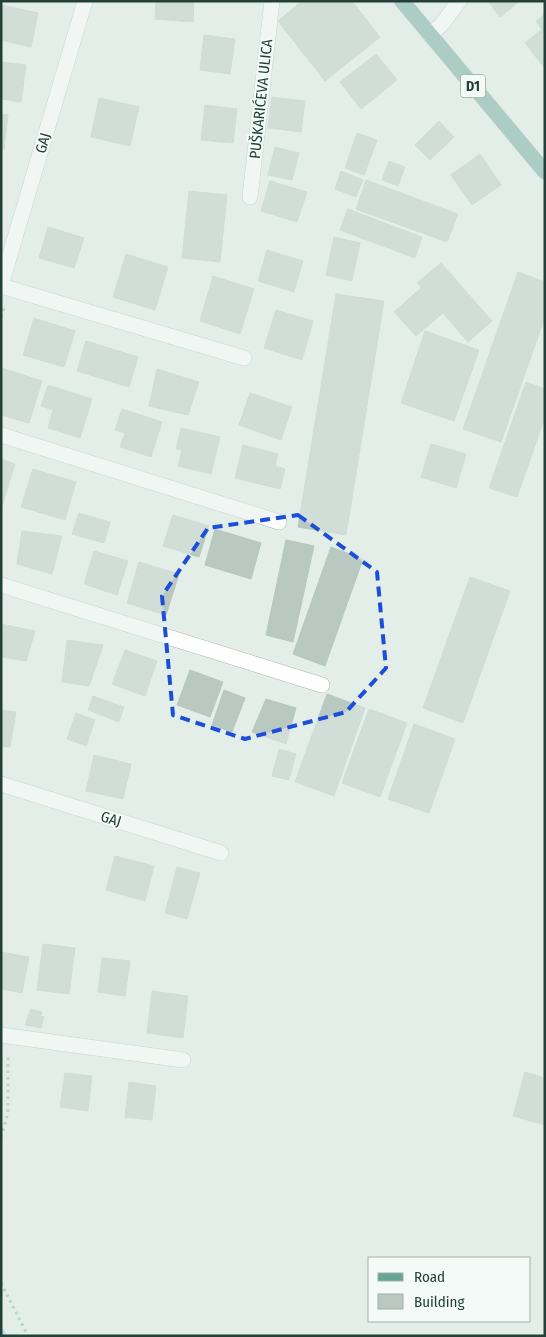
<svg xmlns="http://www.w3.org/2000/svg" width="546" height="1337" viewBox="0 0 546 1337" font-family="'Fira Sans Condensed',sans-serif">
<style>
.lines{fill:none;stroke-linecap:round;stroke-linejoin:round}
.stream{stroke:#8ac7d4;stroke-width:6}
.building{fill:#b9c9c2;stroke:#b6c8c0}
.minor-casing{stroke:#a6b6b0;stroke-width:16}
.major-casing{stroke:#c1cac7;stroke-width:16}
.path{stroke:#83b2a4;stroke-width:3;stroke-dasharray:2.5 4;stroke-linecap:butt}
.minor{stroke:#fff;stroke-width:15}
.major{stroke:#67a496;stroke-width:15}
.marked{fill:none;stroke:#1d4ed8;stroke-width:4;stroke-dasharray:10 6;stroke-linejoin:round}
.labels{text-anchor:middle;stroke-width:4;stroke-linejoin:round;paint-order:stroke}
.shield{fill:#f4faf7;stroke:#617871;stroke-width:1}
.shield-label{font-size:14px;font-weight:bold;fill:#224038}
.street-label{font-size:15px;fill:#224038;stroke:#f4faf7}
</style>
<rect width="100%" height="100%" fill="#e4eee9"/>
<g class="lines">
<polyline class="stream" points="1,1331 4,1336"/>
</g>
<g class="building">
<polygon points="156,1 194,1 193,22 155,19"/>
<polygon points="302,1 352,1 380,37 325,81 278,21"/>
<polygon points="488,1 520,1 500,17"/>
<polygon points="1,5 38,13 31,47 1,40"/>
<polygon points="545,14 545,66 544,67 525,43 542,29 536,21"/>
<polygon points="204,35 235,39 230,74 200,70"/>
<polygon points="376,54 397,80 361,109 340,82"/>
<polygon points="1,62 26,65 21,102 1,99"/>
<polygon points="272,97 305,101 301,132 268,128"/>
<polygon points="99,98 139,107 130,146 91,137"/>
<polygon points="205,105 237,109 233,143 201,140"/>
<polygon points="1,114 8,115 4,149 1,149"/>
<polygon points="439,121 454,137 430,160 415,145"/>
<polygon points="357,133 377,140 364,175 345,168"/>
<polygon points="275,147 299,153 292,180 268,175"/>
<polygon points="480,154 501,185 472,205 451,175"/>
<polygon points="389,161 405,167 398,186 382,180"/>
<polygon points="341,171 363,180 356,197 335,189"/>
<polygon points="366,180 458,214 447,242 356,209"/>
<polygon points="270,181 307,192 297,222 261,211"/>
<polygon points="189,191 227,195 220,262 182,258"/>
<polygon points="348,209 422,237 415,258 340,230"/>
<polygon points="48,227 84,238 74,268 39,258"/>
<polygon points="334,237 360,243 352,281 326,275"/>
<polygon points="267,250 303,261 294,292 258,281"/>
<polygon points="126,254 168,267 155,310 113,297"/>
<polygon points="441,263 492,321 468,342 443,313 416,336 394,312 421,288 417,283"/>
<polygon points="518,272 545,282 545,317 501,442 463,429"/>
<polygon points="213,276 254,289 240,334 200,321"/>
<polygon points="336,294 384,301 346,535 298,527"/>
<polygon points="276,310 313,321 302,360 264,348"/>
<polygon points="34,318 75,331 64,367 23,355"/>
<polygon points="425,331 479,350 454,421 401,403"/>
<polygon points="86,341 138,357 129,387 77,371"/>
<polygon points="2,368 42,381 29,423 1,415"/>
<polygon points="157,369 199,382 188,415 149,406"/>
<polygon points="526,382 545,389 545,417 517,497 489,488"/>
<polygon points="48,385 92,399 80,438 48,428 53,410 41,406"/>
<polygon points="250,393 292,407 281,440 239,425"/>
<polygon points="122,409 162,422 151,457 120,447 125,433 115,430"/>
<polygon points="181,428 220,437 211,474 178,466 182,450 176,449"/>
<polygon points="431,444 466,454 456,488 421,477"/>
<polygon points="243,445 278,454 275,466 285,469 280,489 235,478"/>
<polygon points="1,459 15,464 2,506 1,506"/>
<polygon points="33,469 76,482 65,520 21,507"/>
<polygon points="79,513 110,522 104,543 72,534"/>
<polygon points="173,515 209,526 199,557 163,546"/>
<polygon points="215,529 261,543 251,579 205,565"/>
<polygon points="22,531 62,536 52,574 17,564"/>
<polygon points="286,540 314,546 293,642 266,635"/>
<polygon points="331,547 363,559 325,666 293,654"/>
<polygon points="94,551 128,561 117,595 84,584"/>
<polygon points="139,562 179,574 166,615 127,603"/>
<polygon points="470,577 510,591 463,723 423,708"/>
<polygon points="1,624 35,631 26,661 1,657"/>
<polygon points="67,640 103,645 89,686 62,682"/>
<polygon points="125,650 157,661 145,696 112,684"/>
<polygon points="190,670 223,682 210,717 177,705"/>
<polygon points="224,690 245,698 232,732 212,725"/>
<polygon points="327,694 365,708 334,796 295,782"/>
<polygon points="93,696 124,707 119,722 88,710"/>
<polygon points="266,699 296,708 286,744 252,732"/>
<polygon points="369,709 407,723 380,797 342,783"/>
<polygon points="1,710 16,712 10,747 1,746"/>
<polygon points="76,713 95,720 86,746 67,739"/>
<polygon points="414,724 455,739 429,813 388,799"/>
<polygon points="279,749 296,754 289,780 272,776"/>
<polygon points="94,755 131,764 123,799 86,791"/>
<polygon points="115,856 154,866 145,901 106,890"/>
<polygon points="177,867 200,873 187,919 165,913"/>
<polygon points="43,944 75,948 69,994 37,990"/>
<polygon points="1,952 29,957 22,993 1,989"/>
<polygon points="102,958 130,961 125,996 98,992"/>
<polygon points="152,991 188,996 183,1038 147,1033"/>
<polygon points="31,1009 42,1012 41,1016 44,1017 41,1028 25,1025"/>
<polygon points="525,1072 545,1078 545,1125 513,1116"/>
<polygon points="65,1073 92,1076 88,1111 60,1107"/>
<polygon points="129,1082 156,1086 152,1120 125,1117"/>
</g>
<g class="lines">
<g class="minor-casing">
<g id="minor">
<polyline points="430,35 442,24 459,1"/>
<polyline points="250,197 272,1"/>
<polyline points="1,285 85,1"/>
<polyline points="1,286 244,358"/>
<polyline points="1,435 279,522"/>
<polyline points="1,585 322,685"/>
<polyline points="1,784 221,853"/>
<polyline points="1,1035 183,1060"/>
</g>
</g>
<g class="major-casing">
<polyline id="major" points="402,1 545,172"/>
</g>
<g class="path">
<polyline points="1,317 5,305"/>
<polyline points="1,1137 8,1113 8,1054"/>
<polyline points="1,1283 28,1336"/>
</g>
<use href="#minor" class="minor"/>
<use href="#major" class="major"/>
</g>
<path d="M0 0H546V1337H0ZM298,515L377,572L386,668L346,712L245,739L173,715L162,596L208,528Z" fill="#e4eee9" fill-opacity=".55" fill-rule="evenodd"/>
<path class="marked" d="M298,515L377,572L386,668L346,712L245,739L173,715L162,596L208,528Z"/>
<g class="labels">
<rect class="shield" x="460.5" y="74.5" width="25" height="23" rx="4"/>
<g class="shield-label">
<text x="473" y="91">D1</text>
</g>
<g class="street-label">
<text transform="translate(261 99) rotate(-84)" y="5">PUŠKARIĆEVA ULICA</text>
<text transform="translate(43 143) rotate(-74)" y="5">GAJ</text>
<text transform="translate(111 819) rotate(17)" y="5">GAJ</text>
</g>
</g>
<rect width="546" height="1337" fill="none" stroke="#224038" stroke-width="5"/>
<rect x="368" y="1257" width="162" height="65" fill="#f4faf7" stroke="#a0b0ab"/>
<rect x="378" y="1273" width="25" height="8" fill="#67a496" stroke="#a0b0ab"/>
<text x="414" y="1282" font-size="15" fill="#224038">Road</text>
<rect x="378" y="1294" width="25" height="15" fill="#b9c9c2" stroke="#a0b0ab"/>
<text x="414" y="1307" font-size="15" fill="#224038">Building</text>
</svg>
